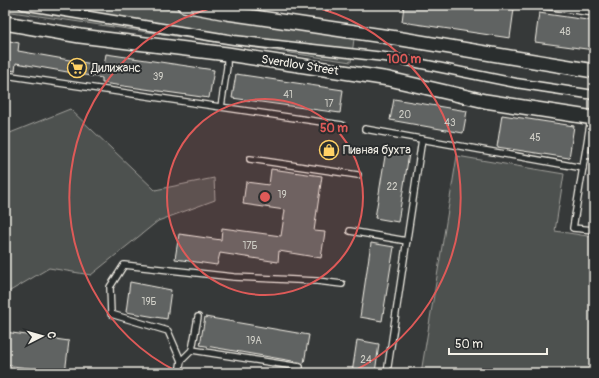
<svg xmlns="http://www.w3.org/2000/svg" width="599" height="378" viewBox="0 0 599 378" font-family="Pangolin,sans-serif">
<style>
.green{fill:#4e514f;stroke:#a1a19c}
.building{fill:#616362;stroke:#f4f1e8}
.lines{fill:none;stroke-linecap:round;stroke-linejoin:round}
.service-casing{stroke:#f4f1e8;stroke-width:8}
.pedestrian-casing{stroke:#f4f1e8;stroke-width:11}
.tertiary-casing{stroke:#f4f1e8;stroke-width:16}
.service{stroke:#2a2d2e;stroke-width:5.5}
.pedestrian{stroke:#2a2d2e;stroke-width:8}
.tertiary{stroke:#2a2d2e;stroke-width:13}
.ring{fill:none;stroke:#de5a58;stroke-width:2}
.labels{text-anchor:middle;stroke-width:4;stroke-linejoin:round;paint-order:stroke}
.number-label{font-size:10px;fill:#cfcec6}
.street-label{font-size:12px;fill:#f4f1e8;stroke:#2a2d2e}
.poi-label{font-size:12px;fill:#f4f1e8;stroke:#2a2d2e;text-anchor:start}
.centre{fill:#de5a58;stroke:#2a2d2e;stroke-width:2}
.ring-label{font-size:12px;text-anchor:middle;font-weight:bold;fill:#de5a58;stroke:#2a2d2e;stroke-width:4;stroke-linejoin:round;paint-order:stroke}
</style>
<rect width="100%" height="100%" fill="#363939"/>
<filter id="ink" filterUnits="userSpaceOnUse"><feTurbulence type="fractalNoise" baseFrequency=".025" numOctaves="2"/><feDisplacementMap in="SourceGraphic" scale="8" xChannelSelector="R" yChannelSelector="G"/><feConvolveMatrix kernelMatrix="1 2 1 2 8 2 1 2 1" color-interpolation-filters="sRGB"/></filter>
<g filter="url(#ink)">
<g class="green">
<polygon points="5,5 143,5 354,39 351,62 5,11"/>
<polygon points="70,109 155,190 214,178 215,200 158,221 91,275 49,268 5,294 5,135"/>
<polygon points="457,156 564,174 555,231 594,237 594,373 421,373"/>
</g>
<g class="building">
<polygon points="404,5 484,5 514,9 510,38 402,22"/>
<polygon points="539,13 594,21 594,50 535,42"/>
<polygon points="5,40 19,43 18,51 104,66 106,54 214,70 209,98 102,83 102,78 16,63 15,71 5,69"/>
<polygon points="236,74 343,90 340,113 232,98"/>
<polygon points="394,99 467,111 463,133 390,120"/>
<polygon points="502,115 574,126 569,158 497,147"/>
<polygon points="386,150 409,154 398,222 375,218"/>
<polygon points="271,169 322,176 314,231 325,232 321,258 279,251 278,262 220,253 217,265 175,259 179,234 221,240 222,228 281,236 285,210 243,204 246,182 269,185"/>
<polygon points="371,243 394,247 382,321 360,317"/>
<polygon points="130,282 171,290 167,319 126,312"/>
<polygon points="205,317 309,335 304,363 200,345"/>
<polygon points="5,332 69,341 65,373 5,365"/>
<polygon points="357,340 379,344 375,373 352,373"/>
</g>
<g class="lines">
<g class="service-casing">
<g id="service">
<polyline points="538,5 594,13"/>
<polyline points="5,75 342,125"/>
<polyline points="221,107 227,67 227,54"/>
<polyline points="591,118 573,228 594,230"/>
<polyline points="365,129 583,168"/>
<polyline points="586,155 594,156"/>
<polyline points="250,159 358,175"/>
<polyline points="350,231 407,241"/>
<polyline points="192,350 300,367 299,373"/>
<polyline points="181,361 192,350 198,317"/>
<polyline points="179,373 181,361 168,331 111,314 110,287 124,265 234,277 317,281 342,284"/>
<polyline points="387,373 422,139"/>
</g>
</g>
<g class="pedestrian-casing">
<polyline id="pedestrian" points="23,5 234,40 393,58 516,83 594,95"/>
</g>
<g class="tertiary-casing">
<g id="tertiary">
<polyline points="184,5 227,13 396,38 594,71"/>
<polyline points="5,23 80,36 227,54 389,79 485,101 594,118"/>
</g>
</g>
<use href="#service" class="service"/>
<use href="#pedestrian" class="pedestrian"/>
<use href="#tertiary" class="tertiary"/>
</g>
</g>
<circle cx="265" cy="197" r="98" fill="#de5a58" fill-opacity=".12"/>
<g class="ring">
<circle cx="265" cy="197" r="98"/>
<path d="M178 372A196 196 0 0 1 224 5M306 5A196 196 0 0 1 352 372"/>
</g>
<defs>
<g id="supermarket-ring" transform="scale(1)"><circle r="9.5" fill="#2a2d2e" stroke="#ffd166" stroke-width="1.5"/><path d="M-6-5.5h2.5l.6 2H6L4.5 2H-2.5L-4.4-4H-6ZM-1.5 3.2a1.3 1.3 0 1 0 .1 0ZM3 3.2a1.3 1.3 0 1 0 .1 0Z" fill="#ffd166"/></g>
<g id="shop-ring" transform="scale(1)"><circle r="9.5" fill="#2a2d2e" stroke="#ffd166" stroke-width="1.5"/><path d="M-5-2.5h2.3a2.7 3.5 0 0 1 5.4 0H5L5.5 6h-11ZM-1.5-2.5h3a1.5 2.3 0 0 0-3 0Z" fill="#ffd166"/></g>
</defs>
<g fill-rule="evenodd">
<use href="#supermarket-ring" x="77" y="68"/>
<use href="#shop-ring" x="329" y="150"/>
</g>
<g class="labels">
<g class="number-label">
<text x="565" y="35">48</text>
<text x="158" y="80">39</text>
<text x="288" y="98">41</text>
<text x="329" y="107">17</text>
<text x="405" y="118">20</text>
<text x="450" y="126">43</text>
<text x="535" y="141">45</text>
<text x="392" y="190">22</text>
<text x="282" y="198">19</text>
<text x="250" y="249">17Б</text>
<text x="149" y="305">19Б</text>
<text x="254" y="344">19А</text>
<text x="366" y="363">24</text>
</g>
<g class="street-label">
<text transform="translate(300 65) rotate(9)" y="4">Sverdlov Street</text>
</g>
<g class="poi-label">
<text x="91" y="72">Дилижанс</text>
<text x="343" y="154">Пивная бухта</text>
</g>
</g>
<circle cx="265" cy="197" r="6" class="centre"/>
<g class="ring-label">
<text x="404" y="63">100 m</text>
<text x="334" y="132">50 m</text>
</g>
<rect width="599" height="378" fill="none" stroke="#2a2d2e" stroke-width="20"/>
<rect x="10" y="10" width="579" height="358" fill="none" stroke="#f4f1e8" stroke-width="1.5" filter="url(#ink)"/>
<g transform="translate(42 336) rotate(84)" stroke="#2a2d2e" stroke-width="3" paint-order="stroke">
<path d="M0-3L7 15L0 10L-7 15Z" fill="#f4f1e8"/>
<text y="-6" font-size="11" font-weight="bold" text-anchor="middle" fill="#f4f1e8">С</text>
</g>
<path d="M449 348v6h98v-6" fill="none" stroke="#f4f1e8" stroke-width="2"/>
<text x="455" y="348" font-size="12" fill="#f4f1e8" stroke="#2a2d2e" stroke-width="3" paint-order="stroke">50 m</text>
</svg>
